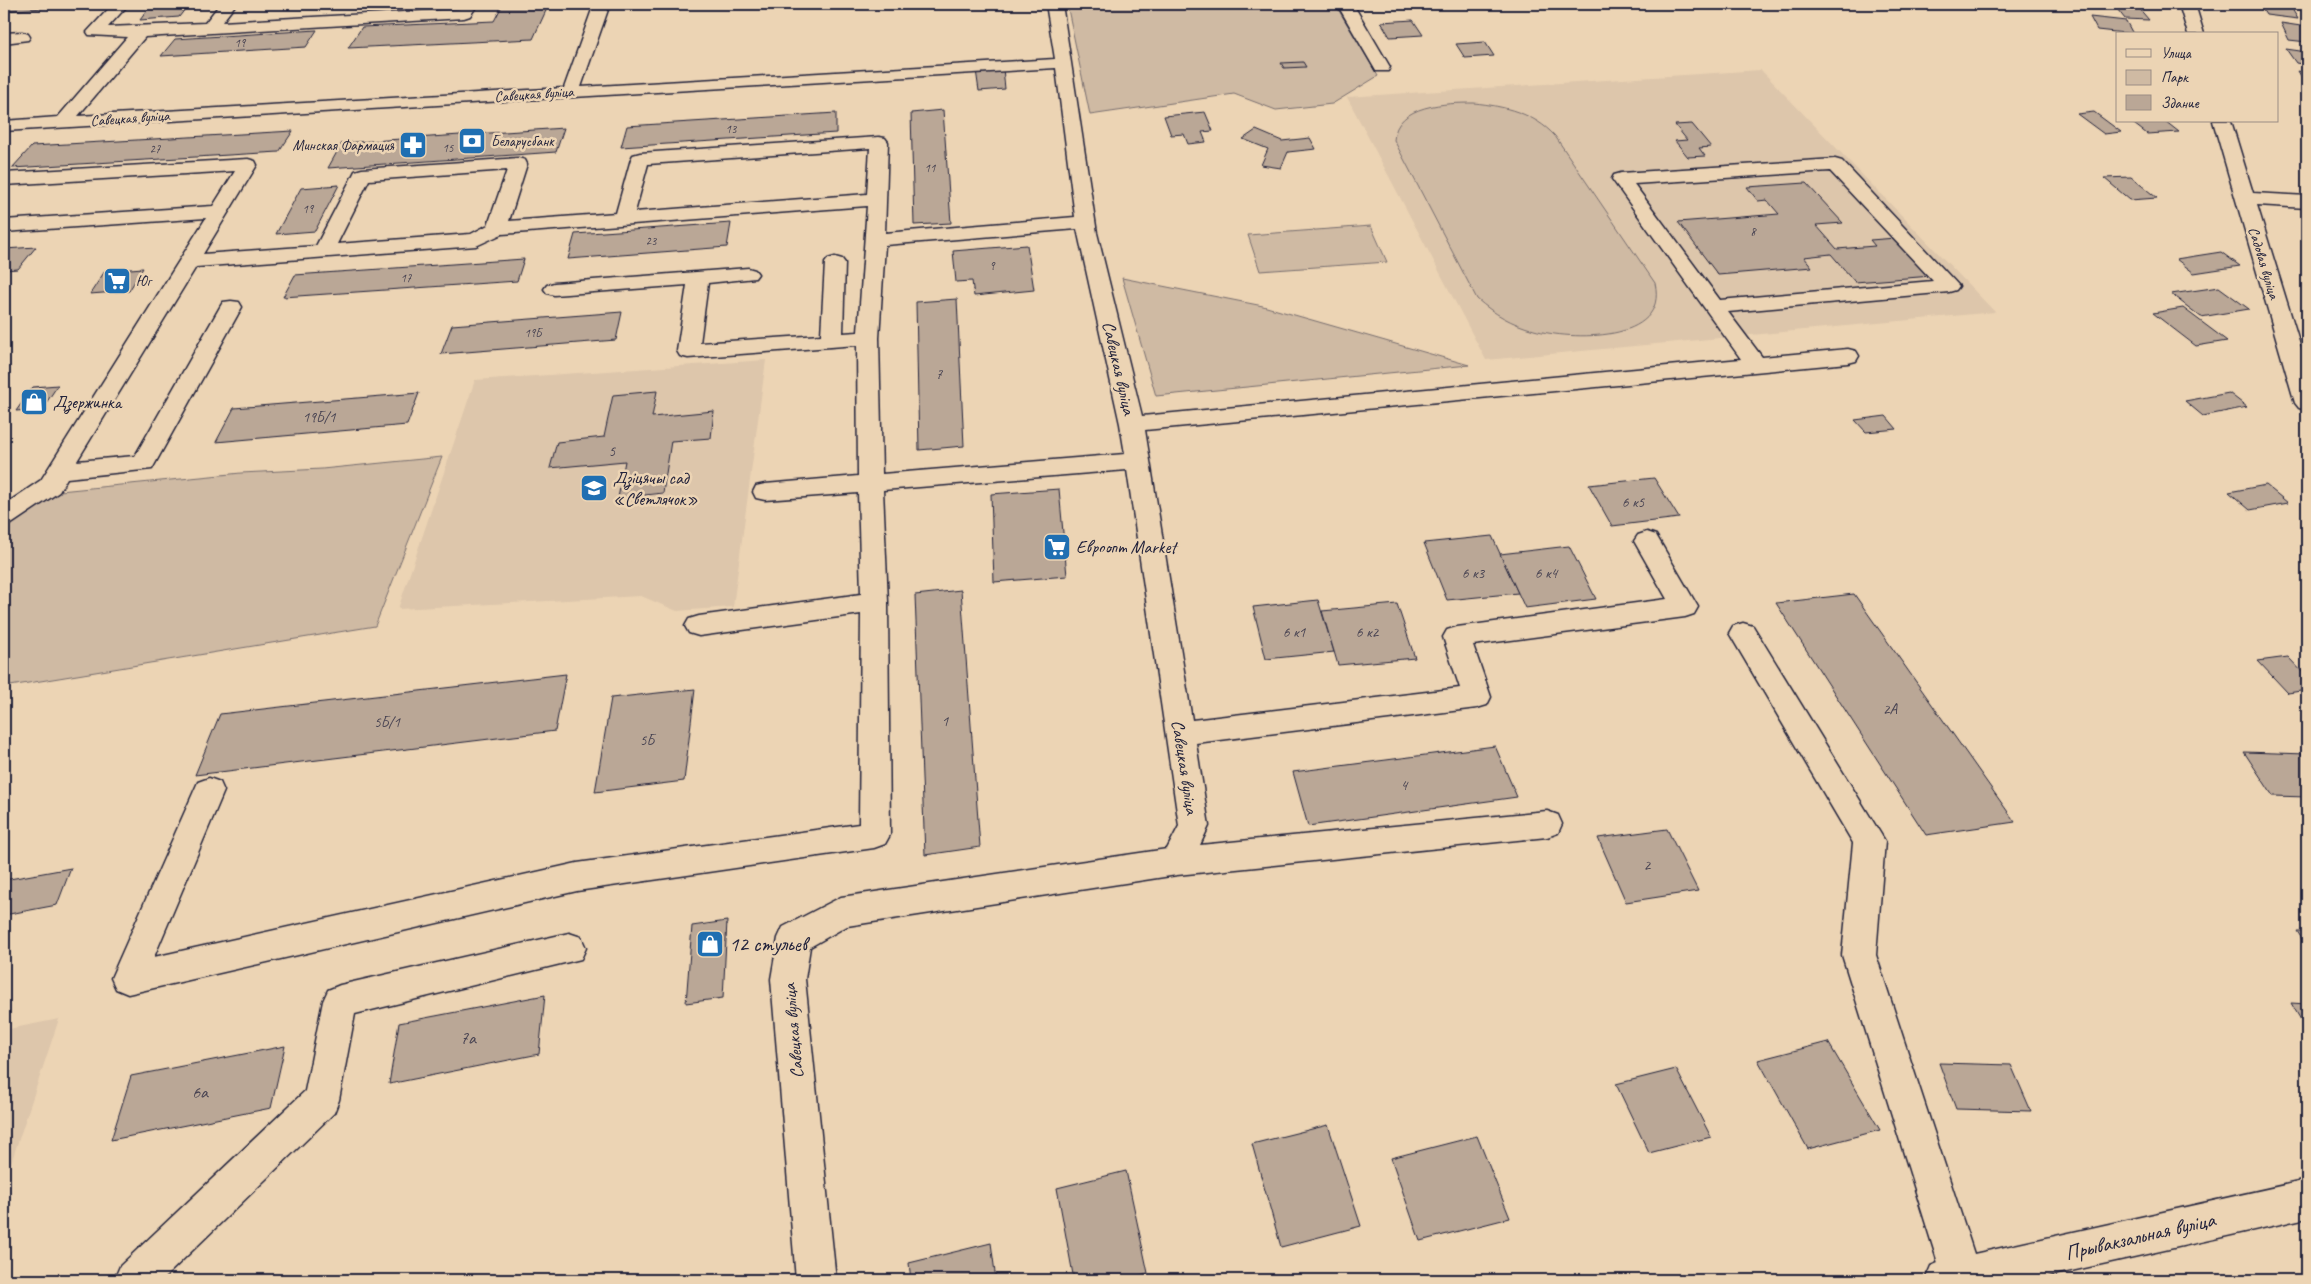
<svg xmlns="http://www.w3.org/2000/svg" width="2311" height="1284" viewBox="0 0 2311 1284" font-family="Caveat,sans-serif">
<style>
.built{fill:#ddc6ab}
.green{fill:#cfbaa3;stroke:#786e6f}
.building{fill:#baa796;stroke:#22223b}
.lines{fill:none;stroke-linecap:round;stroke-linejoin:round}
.minor-casing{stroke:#22223b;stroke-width:3}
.minor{fill:#ecd4b4;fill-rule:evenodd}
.labels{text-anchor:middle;stroke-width:5;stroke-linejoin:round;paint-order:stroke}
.far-number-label{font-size:12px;fill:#484352}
.far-street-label{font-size:15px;fill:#22223b;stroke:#ecd4b4}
.far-poi-label{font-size:15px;fill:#22223b;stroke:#ecd4b4;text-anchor:start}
.number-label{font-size:15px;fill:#484352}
.street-label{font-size:18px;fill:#22223b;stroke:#ecd4b4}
.poi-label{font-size:18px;fill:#22223b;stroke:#ecd4b4;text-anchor:start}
.near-number-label{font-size:18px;fill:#484352}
.near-poi-label{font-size:21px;fill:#22223b;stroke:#ecd4b4;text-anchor:start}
.near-street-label{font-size:21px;fill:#22223b;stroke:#ecd4b4}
</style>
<rect width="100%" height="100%" fill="#ecd4b4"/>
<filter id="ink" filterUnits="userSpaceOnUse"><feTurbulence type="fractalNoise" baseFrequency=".02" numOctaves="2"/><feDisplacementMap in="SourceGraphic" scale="10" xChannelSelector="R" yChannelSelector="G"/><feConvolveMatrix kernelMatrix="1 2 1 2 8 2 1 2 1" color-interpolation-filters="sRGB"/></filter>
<g filter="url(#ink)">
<g class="built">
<polygon points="1761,70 1995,312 1486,360 1347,97"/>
<polygon points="766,360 733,607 677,611 641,596 398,609 475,380"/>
<polygon points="59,1019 4,1184 4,1030"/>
</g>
<g class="green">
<polygon points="1067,4 1335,4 1378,76 1332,104 1276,110 1234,94 1090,115"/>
<path d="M1474,103C1504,106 1534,113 1555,136L1655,283C1669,344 1570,340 1534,330C1512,324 1494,314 1477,299L1394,140C1396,104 1447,103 1474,103Z"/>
<polygon points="1371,226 1387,262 1260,271 1248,235"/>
<polygon points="1122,278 1263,306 1469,365 1156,396"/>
<polygon points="442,457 375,626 4,687 4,530 60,491 241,473 322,469"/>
</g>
<g class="building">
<polygon points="4,4 48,4 43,8 4,11"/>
<polygon points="152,4 189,4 179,17 140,20"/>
<polygon points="503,4 549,4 533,39 348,48 362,27 494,21"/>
<polygon points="2259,4 2289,4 2298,19 2266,15"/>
<polygon points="2114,5 2137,6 2149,20 2125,19"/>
<polygon points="2090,17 2126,21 2133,34 2097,30"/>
<polygon points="1413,20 1423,35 1390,37 1381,22"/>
<polygon points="2281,23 2307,27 2307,42 2289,40"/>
<polygon points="317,30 306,47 161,56 175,39"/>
<polygon points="1485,42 1494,56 1465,58 1456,44"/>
<polygon points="2286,49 2307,52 2307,65 2296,63"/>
<polygon points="1303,62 1306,67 1284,68 1281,63"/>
<polygon points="1003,68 1005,89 979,91 976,70"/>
<polygon points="2298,71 2307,73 2307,86"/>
<polygon points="943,110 951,223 914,225 911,113"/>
<polygon points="1205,112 1213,131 1202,132 1206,142 1188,144 1184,134 1171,135 1164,116"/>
<polygon points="2094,112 2121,132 2104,134 2077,114"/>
<polygon points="836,113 836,133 621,147 627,126"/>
<polygon points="2130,121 2165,121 2179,132 2147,134"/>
<polygon points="1692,124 1711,147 1699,148 1705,156 1688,157 1675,141 1687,140 1675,125"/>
<polygon points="564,128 556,152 328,168 342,143"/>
<polygon points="1256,130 1282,141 1310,138 1316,149 1288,152 1281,168 1261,165 1268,149 1243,139"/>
<polygon points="293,131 279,152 12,168 32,146"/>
<polygon points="2131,177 2157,198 2130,200 2104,178"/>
<polygon points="1806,183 1843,223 1816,225 1837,249 1875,246 1870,240 1896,238 1932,276 1855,282 1831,254 1804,257 1812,267 1718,275 1678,222 1779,214 1767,200 1758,201 1747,187"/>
<polygon points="339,185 315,231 276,234 301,188"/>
<polygon points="731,223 727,247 568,259 575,234"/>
<polygon points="1027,245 1034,290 974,296 972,281 956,282 953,251"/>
<polygon points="36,247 18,269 4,270 4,249"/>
<polygon points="2221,252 2240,266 2194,273 2176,259"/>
<polygon points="524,259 517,281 283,297 295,275"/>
<polygon points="143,268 129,291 90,294 105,271"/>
<polygon points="2219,287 2249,309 2201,317 2171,294"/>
<polygon points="957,299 964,446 919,450 916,302"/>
<polygon points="2183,308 2227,341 2196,346 2153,313"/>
<polygon points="622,312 616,340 441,354 452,325"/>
<polygon points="58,385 42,409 16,411 33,387"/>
<polygon points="657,391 652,417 714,411 711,438 671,441 663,493 618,498 625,461 550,468 557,442 604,437 613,395"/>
<polygon points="419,393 407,425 216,442 234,408"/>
<polygon points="2229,393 2247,407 2203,416 2185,401"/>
<polygon points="1886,416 1897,429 1866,432 1855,420"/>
<polygon points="1654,478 1679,518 1612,526 1589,485"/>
<polygon points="2266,485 2288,503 2250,510 2229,492"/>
<polygon points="1059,489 1067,576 994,582 991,494"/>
<polygon points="1492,536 1518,593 1447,600 1424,543"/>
<polygon points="1569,546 1596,599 1525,608 1500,554"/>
<polygon points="961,590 980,847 925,855 915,595"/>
<polygon points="1854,594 2015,822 1926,835 1776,603"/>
<polygon points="1318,600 1334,652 1266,659 1253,607"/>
<polygon points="1397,604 1415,658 1338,665 1322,611"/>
<polygon points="2288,657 2307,677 2307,690 2288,693 2258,661"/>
<polygon points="566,674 555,731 195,775 220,714"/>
<polygon points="695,689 684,781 595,792 611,698"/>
<polygon points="1495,746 1517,797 1308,826 1293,772"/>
<polygon points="2244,752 2307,754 2307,797 2273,796"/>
<polygon points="1667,829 1698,891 1626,902 1598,838"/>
<polygon points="71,868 57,905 4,915 4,880"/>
<polygon points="727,921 723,998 686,1003 692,926"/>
<polygon points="2297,931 2307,931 2307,947"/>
<polygon points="545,995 539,1054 389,1084 399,1023"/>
<polygon points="2291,1003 2307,1004 2307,1030"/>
<polygon points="1828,1042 1880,1130 1808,1149 1758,1060"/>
<polygon points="285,1046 271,1108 111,1140 131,1076"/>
<polygon points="1939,1063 2011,1065 2031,1111 1956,1109"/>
<polygon points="1676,1069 1711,1137 1649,1153 1616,1084"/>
<polygon points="1328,1125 1361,1226 1281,1247 1252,1144"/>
<polygon points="1477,1136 1510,1218 1420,1241 1391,1158"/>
<polygon points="1126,1171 1148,1273 1120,1280 1074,1280 1057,1188"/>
<polygon points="991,1243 996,1280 911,1280 909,1263"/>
</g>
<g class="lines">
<g class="minor-casing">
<g id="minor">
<path d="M113,4H129L108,27L205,23L220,4H236L222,22L459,9L462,4H478L470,16L464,18L145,37L78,116L564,88L594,4H610L581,87L1055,59L1046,4H1062L1097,233L1142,416L1741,359L1612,179L1614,175L1621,173L1835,159L1842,161L1959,286L1956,290L1949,292L1728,312L1762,357L1848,349L1856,351L1859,356L1856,361L1848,363L1145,430L1192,720L1460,688L1443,637L1447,630L1457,627L1667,599L1634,541L1638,535L1647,532L1656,535L1698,607L1694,614L1685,617L1473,645L1491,697L1487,705L1477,708L1196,743L1209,826L1200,845L1547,811L1558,815L1562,824L1558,833L1547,837L1177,875L847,926L810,947L805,979L836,1280H796L771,979L778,938L783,927L841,897L1167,849L1179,826L1127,470L883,490L888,602L890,835L885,844L874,848L577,891L128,994L116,989L111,978L194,791L198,782L209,778L220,782L224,791L154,957L577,863L859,824L861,614L699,636L689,633L685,626L689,619L699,616L861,594L858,493L765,500L756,498L753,492L756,486L765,484L858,476L857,345L688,358L680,356L677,351L687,285L554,295L547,293L544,289L547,285L554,283L748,268L755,270L758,274L755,278L708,283L700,343L821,335L825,263L828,259L835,257L842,259L845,263L843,333L858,332L867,206L502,234L476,246L196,267L77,461L135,456L220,307L223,302L231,301L239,302L242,307L152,469L67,478L59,492L13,523L4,526V505L41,480L206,218L4,232V220L213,206L235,171L4,185V173L248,159L255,161L257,165L203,254L316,246L353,175L355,171L362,169L518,158L525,160L527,164L509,221L616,213L631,159L633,155L640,153L879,137L885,138L888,142L885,233L1075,217L1056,68L4,131V121L58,117L127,37L89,35L87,32ZM870,148L867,194L635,212L648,164ZM507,170L488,225L471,234L337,244L369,180ZM1830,171L1933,281L1720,300L1634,184ZM1077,229L1120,424L1125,454L882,474L879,338L885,245Z"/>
<polygon points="1337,4 1353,4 1390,67 1388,71 1376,71"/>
<polygon points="2179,4 2195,4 2204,34 2188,34"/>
<polygon points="22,32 28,34 30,37 28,40 4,43 4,33"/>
<polygon points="2213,121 2231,121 2253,193 2307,196 2307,208 2257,205 2307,367 2307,410 2299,408 2295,403"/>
<polygon points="1743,623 1753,626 1885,841 1876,955 1974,1254 2307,1180 2307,1218 2031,1280 1925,1280 1931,1266 1938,1263 1842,955 1853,843 1729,633 1733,626"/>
<polygon points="569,933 581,937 586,948 581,959 355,1014 339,1100 334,1113 162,1280 114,1280 120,1266 305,1091 323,1001 328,990 340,985"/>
</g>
</g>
<use href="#minor" class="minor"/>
</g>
</g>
<defs>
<g id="bank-square" transform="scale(1.4375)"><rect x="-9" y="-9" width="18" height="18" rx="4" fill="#1f6fb2" stroke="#ecd4b4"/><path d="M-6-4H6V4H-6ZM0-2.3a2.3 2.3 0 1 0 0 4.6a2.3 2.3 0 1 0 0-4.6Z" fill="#fff"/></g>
<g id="pharmacy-square" transform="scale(1.4375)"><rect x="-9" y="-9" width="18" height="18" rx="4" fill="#1f6fb2" stroke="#ecd4b4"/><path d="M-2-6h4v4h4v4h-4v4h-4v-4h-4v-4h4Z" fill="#fff"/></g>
<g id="supermarket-square" transform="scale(1.4375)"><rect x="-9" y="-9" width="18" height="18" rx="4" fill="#1f6fb2" stroke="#ecd4b4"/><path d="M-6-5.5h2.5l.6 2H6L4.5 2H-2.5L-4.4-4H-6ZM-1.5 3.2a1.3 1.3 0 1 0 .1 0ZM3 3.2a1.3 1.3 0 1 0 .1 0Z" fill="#fff"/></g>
<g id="shop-square" transform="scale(1.4375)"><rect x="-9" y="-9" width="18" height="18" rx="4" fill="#1f6fb2" stroke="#ecd4b4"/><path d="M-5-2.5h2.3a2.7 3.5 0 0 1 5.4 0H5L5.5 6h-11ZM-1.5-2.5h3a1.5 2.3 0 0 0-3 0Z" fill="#fff"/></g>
<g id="school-square" transform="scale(1.4375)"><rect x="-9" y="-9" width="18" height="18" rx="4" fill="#1f6fb2" stroke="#ecd4b4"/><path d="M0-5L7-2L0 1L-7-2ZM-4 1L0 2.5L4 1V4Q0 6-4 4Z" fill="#fff"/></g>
</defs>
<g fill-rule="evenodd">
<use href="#bank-square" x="472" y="141"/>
<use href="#pharmacy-square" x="413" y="145"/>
<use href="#supermarket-square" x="117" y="281"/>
<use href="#shop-square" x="34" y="402"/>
<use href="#school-square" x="594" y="488"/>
<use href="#supermarket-square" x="1057" y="547"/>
<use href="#shop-square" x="710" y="944"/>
</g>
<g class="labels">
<g class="far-number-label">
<text x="240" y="47">19</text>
<text x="731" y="133">13</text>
<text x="448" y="152">15</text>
<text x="155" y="153">27</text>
<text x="930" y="172">11</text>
<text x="308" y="213">19</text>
<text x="1753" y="236">8</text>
<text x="651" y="245">23</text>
<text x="992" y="270">9</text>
<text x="406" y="282">17</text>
<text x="533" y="337">19Б</text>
</g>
<g class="far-street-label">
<text transform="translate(534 94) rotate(-4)" y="5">Савецкая вуліца</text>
<text transform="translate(130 118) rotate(-4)" y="5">Савецкая вуліца</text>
<text transform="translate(2264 263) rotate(73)" y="5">Садовая вуліца</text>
</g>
<g class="far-poi-label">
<text x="491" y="146">Беларусбанк</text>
<text x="394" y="150" text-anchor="end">Минская Фармация</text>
<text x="136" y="286">Юг</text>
</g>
<g class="number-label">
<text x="939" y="379">7</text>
<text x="319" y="422">19Б/1</text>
<text x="612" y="456">5</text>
<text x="1633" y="507">6 к5</text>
<text x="1473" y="578">6 к3</text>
<text x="1546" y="578">6 к4</text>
<text x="1294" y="637">6 к1</text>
<text x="1367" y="637">6 к2</text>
<text x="1890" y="714">2А</text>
<text x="945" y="726">1</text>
<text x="387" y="727">5Б/1</text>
<text x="647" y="745">5Б</text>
<text x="1404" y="790">4</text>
<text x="1647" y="870">2</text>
</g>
<g class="street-label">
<text transform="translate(1119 368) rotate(77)" y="6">Савецкая вуліца</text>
<text transform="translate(1185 767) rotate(81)" y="6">Савецкая вуліца</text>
<text transform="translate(793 1031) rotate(-95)" y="6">Савецкая вуліца</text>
</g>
<g class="poi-label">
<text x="53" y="408">Дзержинка</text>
<text x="613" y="484">Дзіцячы сад<tspan x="613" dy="21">«Светлячок»</tspan></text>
<text x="1076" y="553">Евроопт Market</text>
</g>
<g class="near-number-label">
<text x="468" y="1044">7а</text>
<text x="200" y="1098">6а</text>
</g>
<g class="near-poi-label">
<text x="729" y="951">12 стульев</text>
</g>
<g class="near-street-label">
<text transform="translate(2140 1236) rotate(-13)" y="7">Прывакзальная вуліца</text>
</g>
</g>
<rect width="2311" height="1284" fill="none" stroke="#ecd4b4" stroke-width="20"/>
<rect x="10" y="10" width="2291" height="1264" fill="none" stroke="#22223b" stroke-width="2" filter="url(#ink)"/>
<rect x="2116" y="32" width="162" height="90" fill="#ecd4b4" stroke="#9b8d84"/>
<rect x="2126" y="49" width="25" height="8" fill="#ecd4b4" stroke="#9b8d84"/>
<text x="2161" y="58" font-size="15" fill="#22223b">Улица</text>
<rect x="2126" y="70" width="25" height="15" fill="#cfbaa3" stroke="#9b8d84"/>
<text x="2161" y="82" font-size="15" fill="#22223b">Парк</text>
<rect x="2126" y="95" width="25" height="15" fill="#baa796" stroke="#9b8d84"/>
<text x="2161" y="108" font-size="15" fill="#22223b">Здание</text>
</svg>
